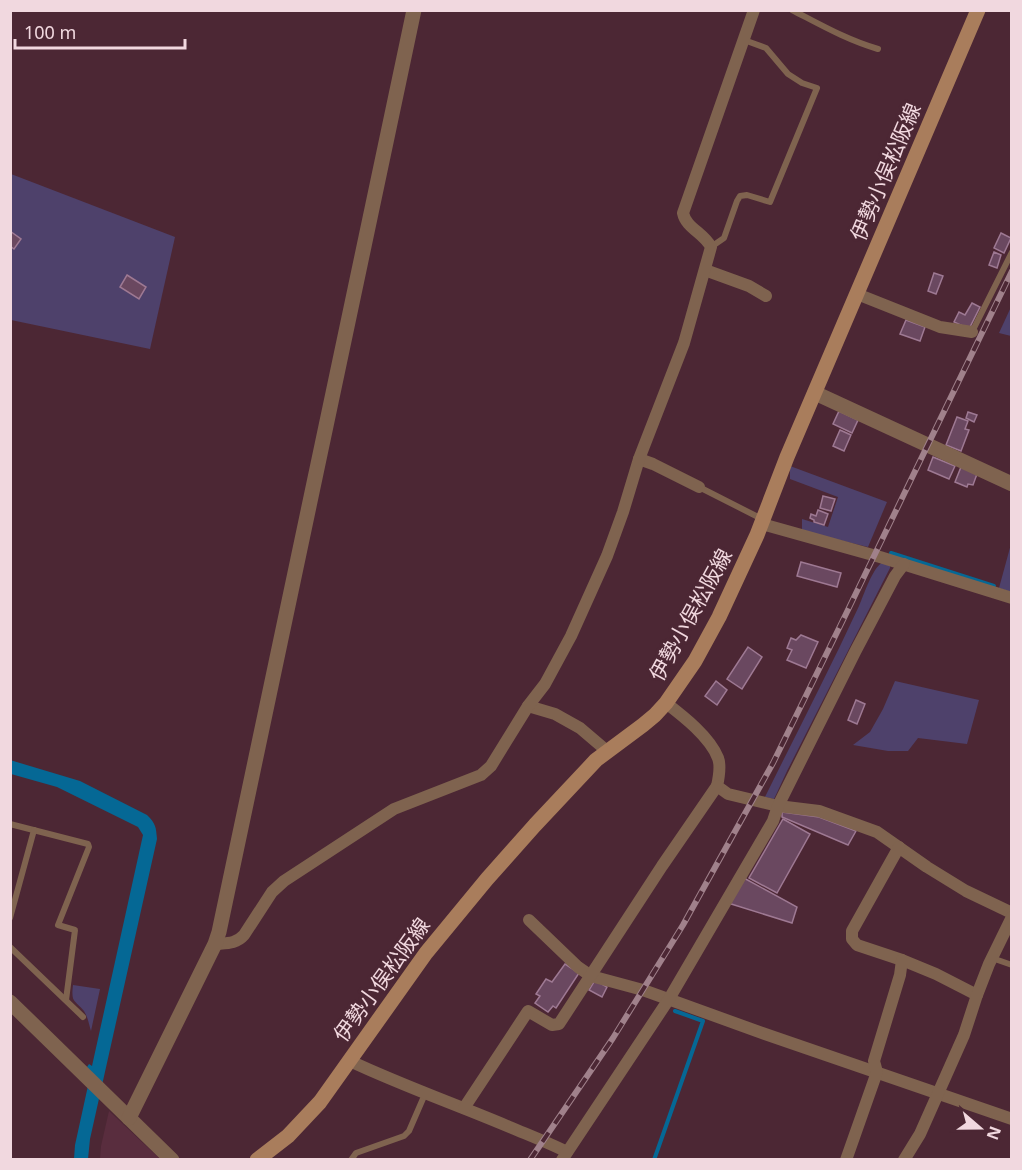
<svg xmlns="http://www.w3.org/2000/svg" width="1022" height="1170" viewBox="0 0 1022 1170" font-family="'Noto Sans','Noto Sans JP',sans-serif">
<style>
.built{fill:#592d3e}
.green{fill:#4e416b}
.water{fill:#056895}
.lines{fill:none;stroke-linecap:round;stroke-linejoin:round}
.stream{stroke:#056895;stroke-width:4}
.building{fill:#6a4860;stroke:#9e7993;stroke-width:1.5}
.service{stroke:#7f634f;stroke-width:6}
.minor{stroke:#7f634f;stroke-width:12}
.tertiary{stroke:#7f634f;stroke-width:15}
.secondary{stroke:#a97d5c;stroke-width:15}
.rail-casing{stroke:#a0818b;stroke-width:6}
.rail{stroke:#4c2734;stroke-width:4;stroke-dasharray:11;stroke-linecap:butt}
.labels{text-anchor:middle;stroke-width:6;stroke-linejoin:round;paint-order:stroke}
.street-label{font-size:21px;fill:#f1d8df;stroke:#4c2734}
</style>
<rect width="100%" height="100%" fill="#4c2734"/>
<polygon class="built" points="109,1111 160,1159 100,1159 101,1146"/>
<g class="green">
<polygon points="11,174 175,237 150,349 11,320"/>
<polygon points="1011,307 1011,336 999,333"/>
<polygon points="790,466 887,502 868,547 802,531 802,519 828,527 838,497 790,479"/>
<polygon points="1011,544 1011,592 999,588"/>
<path d="M883,562L890,565V568L787,771L774,799L765,797C796,734 829,671 859,606C864,595 872,568 883,562Z"/>
<polygon points="895,681 979,700 967,744 918,738 908,751 888,751 853,745 870,732 883,709"/>
<path d="M73,985L100,989L91,1031C89,1025 88,1017 84,1011C74,999 71,1003 73,985Z"/>
</g>
<path class="water" d="M10,760L80,781L147,815C156,824 156,827 157,839L90,1139L88,1159H74L75,1145L91,1072L87,1067L89,1064L92,1066L143,835L138,827L57,787L11,774Z"/>
<g class="lines">
<g class="stream">
<polyline points="891,553 994,586"/>
<polyline points="654,1160 703,1021 675,1011"/>
</g>
</g>
<g class="building">
<polygon points="10,231 21,239 14,249 10,246"/>
<polygon points="1001,233 1011,238 1004,253 994,248"/>
<polygon points="994,252 1001,255 997,268 989,265"/>
<polygon points="934,273 943,276 936,294 928,291"/>
<polygon points="127,275 146,287 139,299 120,287"/>
<polygon points="972,303 980,307 969,329 954,322 959,312 965,315"/>
<polygon points="906,320 925,327 920,341 900,334"/>
<polygon points="839,411 858,420 852,433 833,424"/>
<polygon points="968,412 977,415 974,422 966,418"/>
<polygon points="957,417 968,421 965,429 969,430 961,451 946,445"/>
<polygon points="840,430 851,435 844,451 833,446"/>
<polygon points="933,457 955,466 949,479 928,470"/>
<polygon points="961,467 977,474 973,485 968,484 967,487 955,482"/>
<polygon points="823,496 835,499 831,511 820,508"/>
<polygon points="818,510 828,514 824,525 814,522 814,520 810,518 811,514 816,516"/>
<polygon points="801,562 841,573 837,587 797,576"/>
<polygon points="801,635 818,642 806,668 787,660 792,650 787,648 791,638 796,640"/>
<polygon points="748,647 762,657 742,689 727,679"/>
<polygon points="716,681 727,690 717,705 705,696"/>
<polygon points="856,700 865,704 857,724 848,720"/>
<polygon points="782,812 819,817 856,831 848,845 782,817"/>
<polygon points="783,819 810,834 777,893 749,878"/>
<polygon points="742,877 797,907 792,923 728,903"/>
<polygon points="565,964 579,973 556,1008 553,1006 548,1012 535,1003 540,996 536,994 546,979 552,982"/>
<polygon points="595,980 607,987 602,997 589,990"/>
</g>
<g class="lines">
<g class="service">
<path d="M792,10C821,25 847,40 878,49"/>
<polyline points="711,247 724,238 737,201 740,196 747,195 770,202 817,88 802,83 788,74 766,48 744,40"/>
<polyline points="972,332 1012,252"/>
<polyline points="699,487 762,519"/>
<polyline points="10,824 88,844 89,847 58,925 75,930 66,1000"/>
<polyline points="10,918 34,830"/>
<polyline points="10,947 83,1017"/>
<polyline points="992,958 1012,965"/>
<polyline points="351,1160 356,1153 404,1136 409,1131 425,1094"/>
</g>
<g class="minor">
<polyline points="705,270 749,286 766,296"/>
<polyline points="857,294 940,327 972,332"/>
<polyline points="639,459 653,464 699,487"/>
<polyline points="762,524 880,557 1012,598"/>
<path d="M666,703C683,716 710,737 718,758C721,766 719,777 717,786L728,794L778,806L819,811L877,832L927,867L966,891L1012,913"/>
<polyline points="528,706 555,714 580,728 607,751"/>
<polyline points="899,847 852,931 852,939 857,945 902,960"/>
<polyline points="529,920 578,967 591,976 643,990 765,1034 1012,1119"/>
<path d="M215,944C227,943 236,944 244,935L272,892L284,881L394,809L481,775L491,766L528,706L545,684L571,636L607,556L623,512L639,459L684,343L711,247C704,233 686,228 683,213L754,10"/>
<path d="M350,1061C403,1086 458,1105 512,1128C531,1136 549,1143 567,1152"/>
<polyline points="464,1108 528,1011 552,1025 559,1024 662,866 717,786"/>
<polyline points="562,1160 669,999 773,821 778,806 855,652 895,576 904,564"/>
<polyline points="846,1160 877,1072 874,1061 900,975 902,960 936,974 977,995"/>
<polyline points="904,1160 920,1134 964,1035 977,995 989,964 1012,917"/>
</g>
<g class="tertiary">
<polyline points="815,393 1012,484"/>
<polyline points="10,1002 172,1160"/>
<polyline points="129,1118 215,944 219,932 414,10"/>
</g>
<polyline class="secondary" points="257,1160 288,1136 320,1102 426,953 487,879 535,825 596,760 643,725 655,715 666,703 695,661 719,617 757,535 787,457 978,10"/>
<g class="rail-casing">
<polyline id="rail" points="530,1160 613,1038 683,925 773,763 844,618 1012,271"/>
</g>
<use href="#rail" class="rail"/>
</g>
<g class="labels">
<g class="street-label">
<text transform="translate(886 172) rotate(-67)" y="7">伊勢小俣松阪線</text>
<text transform="translate(691 615) rotate(-61)" y="7">伊勢小俣松阪線</text>
<text transform="translate(382 980) rotate(-54)" y="7">伊勢小俣松阪線</text>
</g>
</g>
<rect width="1022" height="1170" fill="none" stroke="#f1d8df" stroke-width="24"/>
<g transform="translate(980 1128) rotate(110)" stroke="#4c2734" stroke-width="4.5" paint-order="stroke">
<path d="M0-4.5L10 22L0 15L-10 22Z" fill="#f1d8df"/>
<text y="-9" font-size="16" font-weight="bold" text-anchor="middle" fill="#f1d8df">N</text>
</g>
<path d="M15 39v9h170v-9" fill="none" stroke="#f1d8df" stroke-width="3"/>
<text x="24" y="39" font-size="18" fill="#f1d8df" stroke="#4c2734" stroke-width="4.5" paint-order="stroke">100 m</text>
</svg>
